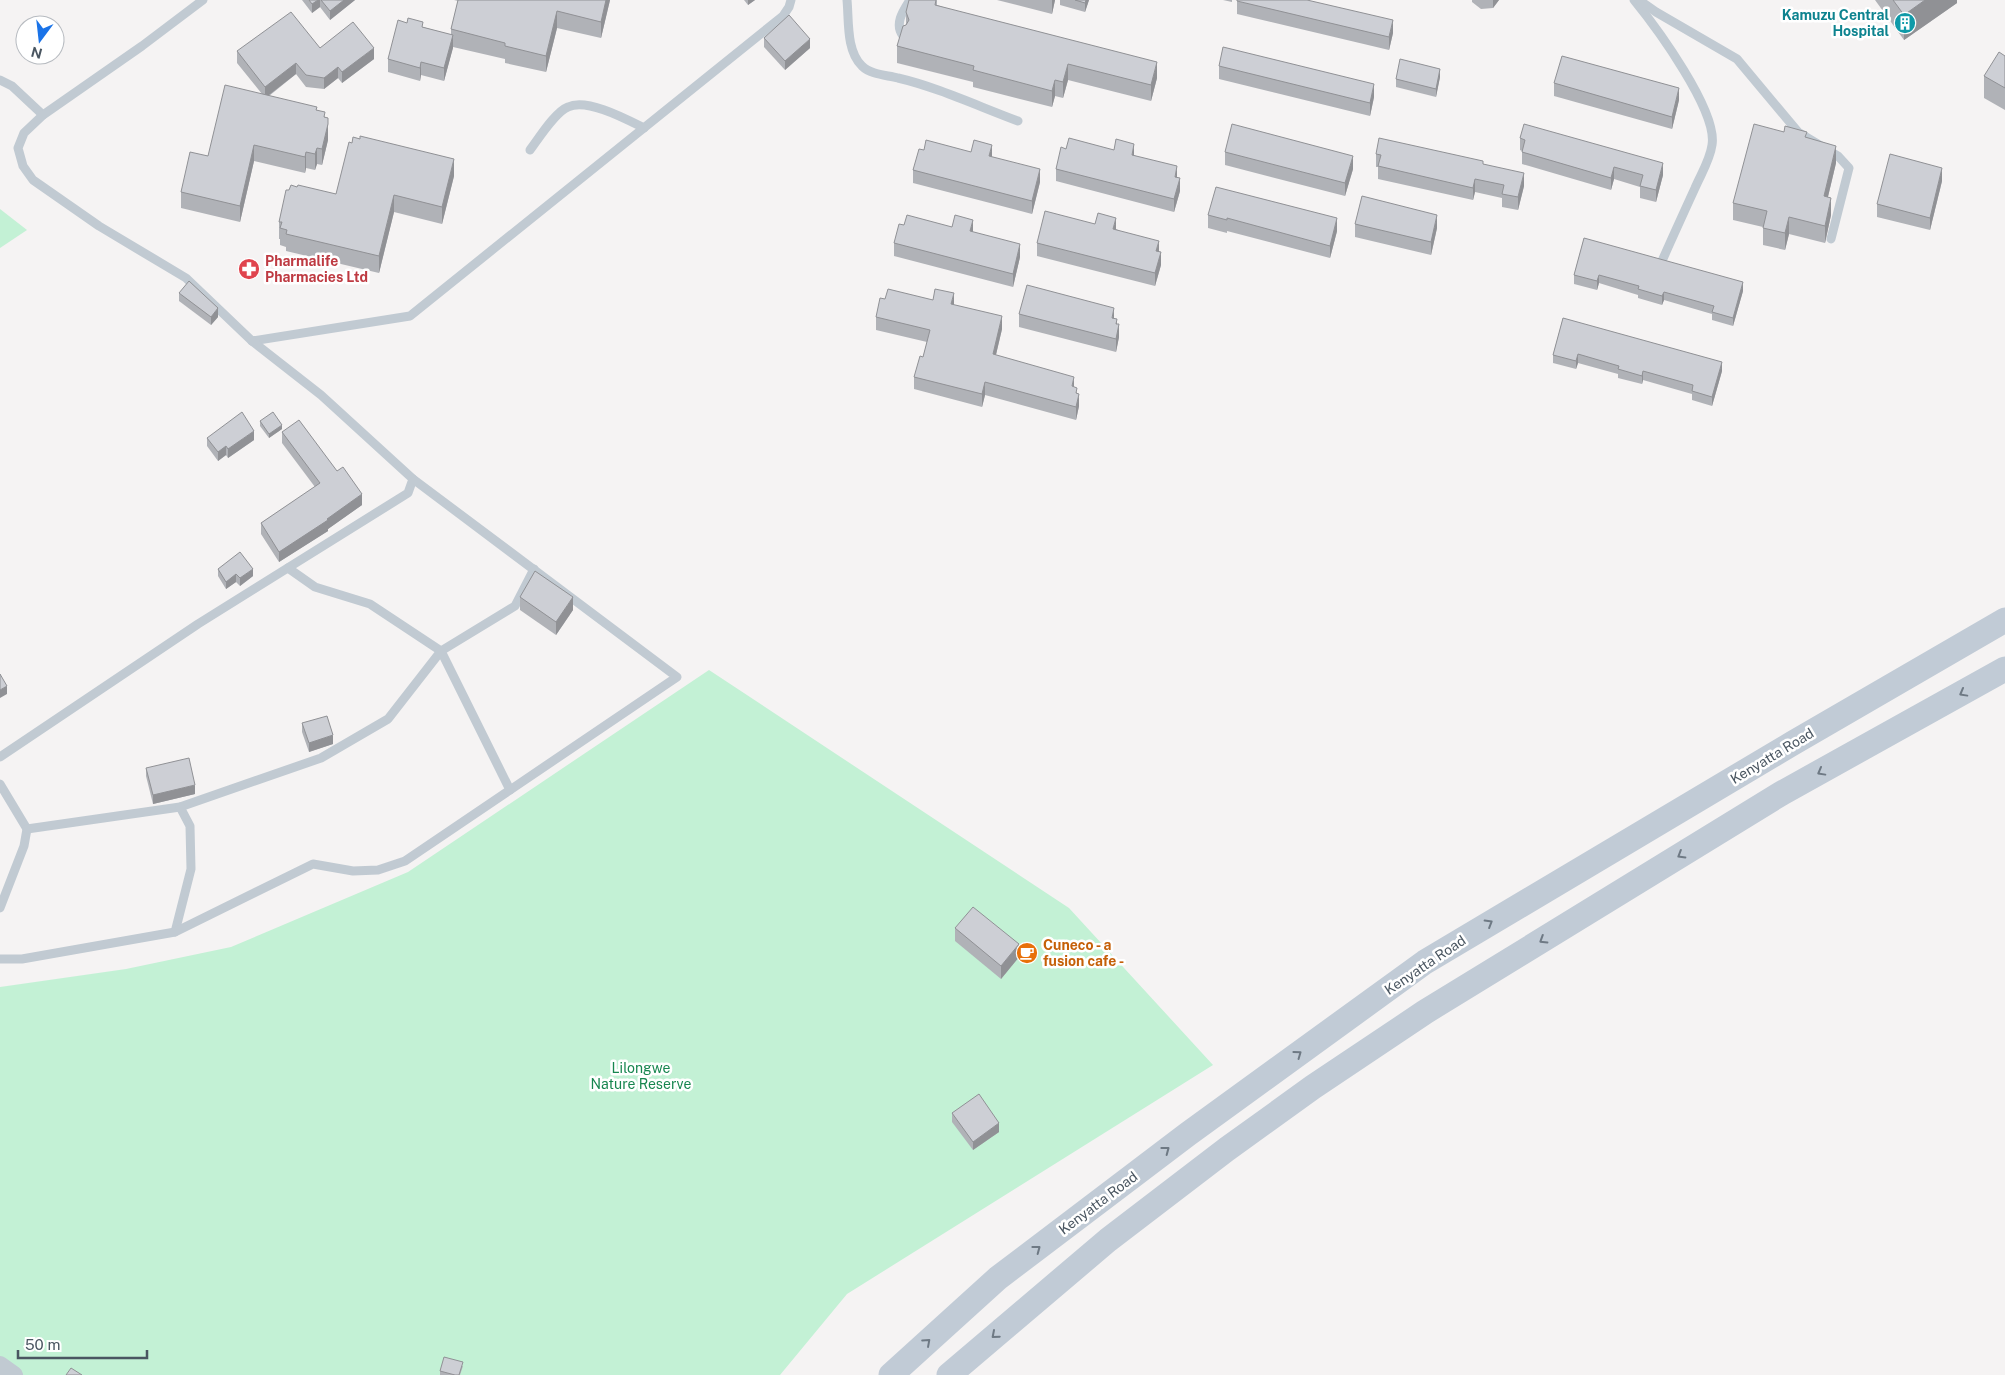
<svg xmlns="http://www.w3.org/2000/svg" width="2005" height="1375" viewBox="0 0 2005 1375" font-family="'Public Sans',sans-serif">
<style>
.green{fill:#c3f1d5}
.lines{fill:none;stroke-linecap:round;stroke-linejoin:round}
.service{stroke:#c1cad2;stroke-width:9}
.minor{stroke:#c1cad2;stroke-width:18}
.secondary{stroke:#c1cbd6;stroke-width:25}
.wall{fill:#b0b2b7}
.shaded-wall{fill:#909195}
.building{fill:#cdcfd5;stroke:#909195}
.oneway{stroke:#6e7984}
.labels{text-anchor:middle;stroke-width:5;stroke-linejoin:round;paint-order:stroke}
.culture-label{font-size:14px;font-weight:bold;fill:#0d838f;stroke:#fff;text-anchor:end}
.health-label{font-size:14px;font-weight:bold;fill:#be3a42;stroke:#fff;text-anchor:start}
.street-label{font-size:14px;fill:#4a5661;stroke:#fff}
.food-label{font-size:14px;font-weight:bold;fill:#c56008;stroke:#fff;text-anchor:start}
.park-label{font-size:14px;fill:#17864f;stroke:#fff}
</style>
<rect width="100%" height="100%" fill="#f5f3f3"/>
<g class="green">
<polygon points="0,209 27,230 0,248"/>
<polygon points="709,670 1069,908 1213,1065 847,1294 780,1375 0,1375 0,987 126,969 231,947 408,872"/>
</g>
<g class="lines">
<g class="service">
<path d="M847,0C849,20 846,51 862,66C871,75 887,75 898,78C937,87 980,107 1018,121"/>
<path d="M1634,0C1656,27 1718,111 1712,145C1710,160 1701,174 1695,188C1684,212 1673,236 1662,261"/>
<polyline points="1639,0 1656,12 1737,59 1798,132 1838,156 1849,168 1831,239"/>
<path d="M903,36C894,24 903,11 910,0"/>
<polyline points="0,80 12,86 43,115"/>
<path d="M530,150C539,138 555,112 568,107C587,98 626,119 644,128"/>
<polyline points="252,341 410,316 783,16 789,7 791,0"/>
<polyline points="288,568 315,587 370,604 441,651 510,790"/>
<polyline points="0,757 198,624 408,493 413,479 321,395 252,341 186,278 99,226 33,180 23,166 18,148 24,133 43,115 142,46 203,0"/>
<polyline points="0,784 27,829 24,846 0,908"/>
<polyline points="27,829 180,807 321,758 388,719 441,651 515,606 534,569"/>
<polyline points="175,932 191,869 190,826 180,807"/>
<polyline points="0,959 22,959 175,932 313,864 353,871 378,870 405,861 677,677 413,479"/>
</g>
<polyline class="minor" points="0,1365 14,1375"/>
<g class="secondary">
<polyline points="891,1375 998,1278 1188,1134 1425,962 1793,743 2005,620"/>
<polyline points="949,1375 1108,1240 1227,1149 1313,1087 1425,1012 1782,793 2005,669"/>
</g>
</g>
<g class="wall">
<polygon points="302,0 355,0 330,20 320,7 312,13"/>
<polygon points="454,0 610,0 601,38 557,28 546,72 505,63 505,59 453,47 444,81 421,75 420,81 388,72 388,59 423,27 451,35 451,29 458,1"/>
<polygon points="744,0 755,0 748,5"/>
<polygon points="937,0 937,5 1157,78 1151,101 1068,80 1063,98 1055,96 1052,107 973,87 973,82 897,63 897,46 906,25 906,12"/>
<polygon points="997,0 1055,0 1052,14"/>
<polygon points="1060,0 1089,0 1085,12 1060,5"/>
<polygon points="1223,0 1232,0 1232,2"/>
<polygon points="1472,0 1499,0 1493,8 1481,9 1472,2"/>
<polygon points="1875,0 1957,0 1957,3 1904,40"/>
<polygon points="1237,1 1393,33 1389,50 1237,14"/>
<polygon points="764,38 810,48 785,70 764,47"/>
<polygon points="320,48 374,59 342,83 338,78 324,89 306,87 296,74 269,96 317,110 325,117 328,118 328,140 322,165 317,164 315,170 306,168 305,173 254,161 240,222 181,208 181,192 262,94 237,63 237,51"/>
<polygon points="2005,56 2005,110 1984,98 1984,76"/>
<polygon points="1219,66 1374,97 1370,116 1219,79"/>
<polygon points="1440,77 1436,97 1396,87 1396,79"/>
<polygon points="1554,83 1679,100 1672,129 1554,96"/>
<polygon points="1520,138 1663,175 1656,202 1640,198 1640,187 1614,179 1611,190 1522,164 1522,151 1520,150"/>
<polygon points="1807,138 1836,163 1828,197 1831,215 1825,243 1789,234 1785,250 1763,245 1763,227 1733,220 1733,203"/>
<polygon points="1066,149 1134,155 1177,177 1180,191 1174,212 1056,181 1056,169"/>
<polygon points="924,150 992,157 1040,182 1032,214 913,183 913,170"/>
<polygon points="1225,152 1353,169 1345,196 1225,165"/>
<polygon points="1376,154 1483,164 1524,186 1518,210 1502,207 1502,198 1475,192 1473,200 1378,179 1378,167 1376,167"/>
<polygon points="454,176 442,224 394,212 379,273 286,251 286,247 280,245 280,239 279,239 279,222 289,190 336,194"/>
<polygon points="1942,181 1930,230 1877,217 1877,204"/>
<polygon points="1208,215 1337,231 1330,258 1227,231 1227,233 1208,228"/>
<polygon points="1355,224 1437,228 1431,255 1355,237"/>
<polygon points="904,225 973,232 1020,257 1013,287 894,256 894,243"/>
<polygon points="1116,229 1159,251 1161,265 1155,286 1037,256 1037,243"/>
<polygon points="1584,238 1743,291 1733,326 1712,320 1712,314 1664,300 1662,305 1638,298 1638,295 1599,283 1597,290 1574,284 1574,275"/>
<polygon points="179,293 218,317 211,325 179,301"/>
<polygon points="885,299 954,305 1002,329 996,355 1074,387 1077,393 1079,406 1076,420 985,395 982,407 914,389 914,377 923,357 927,342 876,330 876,317"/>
<polygon points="1019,314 1114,318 1117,324 1119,337 1116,352 1019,327"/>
<polygon points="1563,318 1722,371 1712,406 1692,400 1692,394 1643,380 1642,384 1618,378 1618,374 1578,363 1576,369 1553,363 1553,355"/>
<polygon points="260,421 282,429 269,438 260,426"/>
<polygon points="282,432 362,505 328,529 328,531 279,562 261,534 261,523 315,487 282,443"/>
<polygon points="207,438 254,440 228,458 226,455 218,461 207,446"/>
<polygon points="218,569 253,576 240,586 236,582 226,589 218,576"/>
<polygon points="520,597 573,610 556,635 520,610"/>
<polygon points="302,723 333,744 309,752 302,732"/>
<polygon points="146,768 195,794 153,804 146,776"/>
<polygon points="955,928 1019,957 1001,979 955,941"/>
<polygon points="952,1113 999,1132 973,1150 952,1122"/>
<polygon points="463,1366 460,1375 440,1375 440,1371"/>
</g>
<g class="shaded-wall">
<polygon points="318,0 320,0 320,7 312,13 312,4"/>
<polygon points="344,0 355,0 330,20 330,11"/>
<polygon points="606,0 610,0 601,38 601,22"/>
<polygon points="748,0 755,0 748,5"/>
<polygon points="1052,0 1055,0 1052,14"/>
<polygon points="1086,0 1089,0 1085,12 1085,3"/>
<polygon points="1493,0 1499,0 1493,8"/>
<polygon points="1925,0 1957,0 1957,3 1904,40 1904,15"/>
<polygon points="557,11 557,28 546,72 546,56"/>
<polygon points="1393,20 1393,33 1389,50 1389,37"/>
<polygon points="453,35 453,48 444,81 444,68"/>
<polygon points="810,39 810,48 785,70 785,61"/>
<polygon points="374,48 374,59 342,83 342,72"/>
<polygon points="421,62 421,75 420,81 420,68"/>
<polygon points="1157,62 1157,78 1151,101 1151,85"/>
<polygon points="296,63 296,74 265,98 265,87"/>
<polygon points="1068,64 1068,80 1063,98 1063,82"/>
<polygon points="338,67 338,78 324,89 324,78"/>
<polygon points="1440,69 1440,77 1436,97 1436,89"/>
<polygon points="1055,80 1055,96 1052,107 1052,91"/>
<polygon points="1374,84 1374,97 1370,116 1370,103"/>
<polygon points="1679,88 1679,100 1672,129 1672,117"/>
<polygon points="328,124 328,140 322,165 322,149"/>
<polygon points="1134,144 1134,156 1132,155"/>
<polygon points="254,145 254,161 240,222 240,206"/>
<polygon points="992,145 992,158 989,156"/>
<polygon points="1836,146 1836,163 1824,213 1824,196"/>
<polygon points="317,148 317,164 315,170 315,154"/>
<polygon points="306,152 306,168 305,173 305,157"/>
<polygon points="1353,156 1353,169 1345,196 1345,183"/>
<polygon points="454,159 454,176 442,224 442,207"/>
<polygon points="1663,163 1663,175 1656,202 1656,190"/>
<polygon points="1177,166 1177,179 1175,177"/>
<polygon points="1614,167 1614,179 1611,190 1611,178"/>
<polygon points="1942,168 1942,181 1930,230 1930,218"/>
<polygon points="1040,169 1040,182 1032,214 1032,201"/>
<polygon points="1524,173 1524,186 1518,210 1518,197"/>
<polygon points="1180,178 1180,191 1174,212 1174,199"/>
<polygon points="1475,179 1475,192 1473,200 1473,188"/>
<polygon points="394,195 394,212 379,273 379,256"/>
<polygon points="1831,198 1831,215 1825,243 1825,226"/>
<polygon points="1437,215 1437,228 1431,255 1431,242"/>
<polygon points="1789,217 1789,234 1785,250 1785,233"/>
<polygon points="1116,218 1116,231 1113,229"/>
<polygon points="1337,218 1337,231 1330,258 1330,246"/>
<polygon points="973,220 973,233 970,231"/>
<polygon points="1159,241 1159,254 1156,251"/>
<polygon points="1020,244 1020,257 1013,287 1013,274"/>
<polygon points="1161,252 1161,265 1155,286 1155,273"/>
<polygon points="1599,275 1599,283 1597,290 1597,281"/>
<polygon points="1743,282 1743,291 1733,326 1733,318"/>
<polygon points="1664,292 1664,300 1662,305 1662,296"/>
<polygon points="954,293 954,306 951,304"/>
<polygon points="218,308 218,317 211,325 211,317"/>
<polygon points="1114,308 1114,321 1112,318"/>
<polygon points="1002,316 1002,329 993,367 993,354"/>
<polygon points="1117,319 1117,332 1119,324 1119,337 1116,352 1116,324"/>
<polygon points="1578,354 1578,363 1576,369 1576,361"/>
<polygon points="1722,362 1722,371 1712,406 1712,397"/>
<polygon points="1643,371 1643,380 1642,384 1642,376"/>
<polygon points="1074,377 1074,389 1072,386"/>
<polygon points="985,382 985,395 982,407 982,394"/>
<polygon points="1079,394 1079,406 1076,420 1076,407"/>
<polygon points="282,425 282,429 269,438 269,434"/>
<polygon points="254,431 254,440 228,458 228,449"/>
<polygon points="226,446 226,455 218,461 218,452"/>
<polygon points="362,494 362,505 328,529 328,531 279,562 279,552"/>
<polygon points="253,569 253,576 240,586 240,578"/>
<polygon points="236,574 236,582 226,589 226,582"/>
<polygon points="573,597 573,610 556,635 556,622"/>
<polygon points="7,686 7,694 0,698 0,690"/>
<polygon points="333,735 333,744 309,752 309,743"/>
<polygon points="195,785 195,794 153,804 153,795"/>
<polygon points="1019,944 1019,957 1001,979 1001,966"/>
<polygon points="999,1123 999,1132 973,1150 973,1142"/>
</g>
<g class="building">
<polygon points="309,0 318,0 312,4"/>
<polygon points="321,0 344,0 330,11"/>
<polygon points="458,0 606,0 601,22 557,11 546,56 505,46 505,43 451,29"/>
<polygon points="909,0 936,0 935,5 1157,62 1151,85 1068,64 1063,82 1055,80 1052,91 973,70 974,66 897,46 903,26 906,25 909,20 906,12"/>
<polygon points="1075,0 1086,0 1085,3"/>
<polygon points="1237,0 1307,0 1393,20 1389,37 1237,1"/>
<polygon points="1893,0 1925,0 1904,15"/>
<polygon points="291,12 320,48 353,22 374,48 342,72 338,67 324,78 306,75 296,63 265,87 237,51"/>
<polygon points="789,15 810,39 785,61 764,38"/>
<polygon points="408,18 423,22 422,27 453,35 444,68 421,62 420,68 388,59 398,20 407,23"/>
<polygon points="1223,47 1374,84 1370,103 1219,66"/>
<polygon points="1999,52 2005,56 2005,88 1984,76"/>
<polygon points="1562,56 1679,88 1672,117 1554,83"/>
<polygon points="1400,59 1440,69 1436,89 1396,79"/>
<polygon points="225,85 317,107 316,110 325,112 324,117 328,118 328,124 322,149 317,148 315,154 306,152 305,157 254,145 240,206 181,192 190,152 208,156"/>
<polygon points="1232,124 1353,156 1345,183 1225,152"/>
<polygon points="1524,124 1663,163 1656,190 1640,186 1643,175 1614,167 1611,178 1522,152 1525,140 1520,138"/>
<polygon points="1754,124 1784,132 1785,126 1807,132 1805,137 1836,146 1824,196 1831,198 1825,226 1789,217 1785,233 1763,228 1767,211 1733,203"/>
<polygon points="360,136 454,159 442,207 394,195 379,256 286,234 287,230 280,228 282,222 279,222 286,190 289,190 291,185 297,187 298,185 336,194 349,142 352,143 353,137 360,139"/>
<polygon points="1069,138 1114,150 1116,139 1134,144 1132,155 1177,166 1175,177 1180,178 1174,199 1056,169 1061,147 1066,149"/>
<polygon points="1379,138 1483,161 1483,164 1524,173 1518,197 1502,194 1504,185 1475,179 1473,188 1378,166 1381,155 1376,154"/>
<polygon points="926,140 971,152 974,140 992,145 989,156 1040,169 1032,201 913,170 919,149 924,150"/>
<polygon points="1890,154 1942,168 1930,218 1877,204"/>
<polygon points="1216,187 1337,218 1330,246 1227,218 1227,220 1208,215"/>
<polygon points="1362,196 1437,215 1431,242 1355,224"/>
<polygon points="1045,211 1095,224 1098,213 1116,218 1113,229 1159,241 1156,251 1161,252 1155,273 1037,243"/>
<polygon points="907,215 952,227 955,215 973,220 970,231 1020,244 1013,274 894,243 899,224 904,225"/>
<polygon points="1584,238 1743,282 1733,318 1712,312 1714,306 1664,292 1662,296 1638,289 1639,286 1599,275 1597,281 1574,275"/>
<polygon points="189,281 218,308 211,317 179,293"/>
<polygon points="1027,285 1114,308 1112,318 1117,319 1116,324 1119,324 1116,339 1019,314"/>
<polygon points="888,289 933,300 935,289 954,293 951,304 1002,316 993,354 1074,377 1072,386 1077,388 1076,393 1079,394 1076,407 985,382 982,394 914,377 920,356 923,357 930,330 876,317 880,298 885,299"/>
<polygon points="1563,318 1722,362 1712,397 1692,391 1693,385 1643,371 1642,376 1618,369 1619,366 1578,354 1576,361 1553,355"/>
<polygon points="242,412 254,431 228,449 226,446 218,452 207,438"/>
<polygon points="273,412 282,425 269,434 260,421"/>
<polygon points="299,420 337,471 343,467 362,494 327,519 328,520 279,552 261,523 320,483 282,432"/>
<polygon points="240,552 253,569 240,578 236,574 226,582 218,569"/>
<polygon points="535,571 573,597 556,622 520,597"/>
<polygon points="0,674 7,686 0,690"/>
<polygon points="327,716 333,735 309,743 302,723"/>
<polygon points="189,758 195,785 153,795 146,768"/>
<polygon points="973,907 1019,944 1001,966 955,928"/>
<polygon points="979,1094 999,1123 973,1142 952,1113"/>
<polygon points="444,1357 463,1362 459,1375 455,1375 440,1371"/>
<polygon points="71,1368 82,1375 66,1375"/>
</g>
<defs><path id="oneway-chevron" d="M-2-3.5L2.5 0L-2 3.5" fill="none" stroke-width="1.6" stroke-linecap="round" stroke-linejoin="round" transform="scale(1.25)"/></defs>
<g class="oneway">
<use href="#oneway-chevron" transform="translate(1963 693) rotate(151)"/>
<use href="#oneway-chevron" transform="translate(1821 772) rotate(151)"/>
<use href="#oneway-chevron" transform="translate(1681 855) rotate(149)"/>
<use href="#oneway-chevron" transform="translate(1489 923) rotate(-31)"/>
<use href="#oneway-chevron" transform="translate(1543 940) rotate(148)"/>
<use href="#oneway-chevron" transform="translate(1298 1054) rotate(-36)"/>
<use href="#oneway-chevron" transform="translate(1166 1150) rotate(-37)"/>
<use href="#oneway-chevron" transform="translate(1037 1249) rotate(-37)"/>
<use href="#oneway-chevron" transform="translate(995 1335) rotate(139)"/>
<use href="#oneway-chevron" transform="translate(927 1342) rotate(-42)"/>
</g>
<defs>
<g id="building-disc" transform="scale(1.125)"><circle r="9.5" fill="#0f9aa8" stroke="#fff"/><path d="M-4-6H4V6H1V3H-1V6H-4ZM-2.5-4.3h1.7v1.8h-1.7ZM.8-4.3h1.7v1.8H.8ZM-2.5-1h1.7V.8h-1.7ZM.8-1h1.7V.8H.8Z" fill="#fff"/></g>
<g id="pharmacy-disc" transform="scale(1.125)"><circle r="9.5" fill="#e0444e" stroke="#fff"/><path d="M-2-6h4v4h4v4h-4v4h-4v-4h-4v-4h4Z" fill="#fff"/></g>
<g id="cafe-disc" transform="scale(1.125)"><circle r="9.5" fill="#e8710a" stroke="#fff"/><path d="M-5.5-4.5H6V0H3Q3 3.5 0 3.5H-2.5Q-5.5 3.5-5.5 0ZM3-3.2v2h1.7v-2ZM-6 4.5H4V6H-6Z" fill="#fff"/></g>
</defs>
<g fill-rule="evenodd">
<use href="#building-disc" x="1905" y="23"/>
<use href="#pharmacy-disc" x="249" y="269"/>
<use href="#cafe-disc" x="1027" y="953"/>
</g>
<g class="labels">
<g class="culture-label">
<text x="1889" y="20">Kamuzu Central<tspan x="1889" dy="16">Hospital</tspan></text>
</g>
<g class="health-label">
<text x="265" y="266">Pharmalife<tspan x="265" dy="16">Pharmacies Ltd</tspan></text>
</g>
<g class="street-label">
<text transform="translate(1772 756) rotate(-31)" y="5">Kenyatta Road</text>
<text transform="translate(1425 965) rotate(-34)" y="5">Kenyatta Road</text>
<text transform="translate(1098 1203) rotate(-37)" y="5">Kenyatta Road</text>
</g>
<g class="food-label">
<text x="1043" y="950">Cuneco - a<tspan x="1043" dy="16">fusion cafe -</tspan></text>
</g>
<g class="park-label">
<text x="641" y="1073">Lilongwe<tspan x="641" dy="16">Nature Reserve</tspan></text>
</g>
</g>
<g transform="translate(40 40) rotate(195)"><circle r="24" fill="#ffffff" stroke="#b7bbc0"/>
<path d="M0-4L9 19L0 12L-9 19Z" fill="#1a73e8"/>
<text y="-8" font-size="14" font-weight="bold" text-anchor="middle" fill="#4a5661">N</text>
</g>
<path d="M18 1350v8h129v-8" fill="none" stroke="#4a5661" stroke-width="2.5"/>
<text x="25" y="1350" font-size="15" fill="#4a5661" stroke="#ffffff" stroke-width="4" paint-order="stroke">50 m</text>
</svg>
